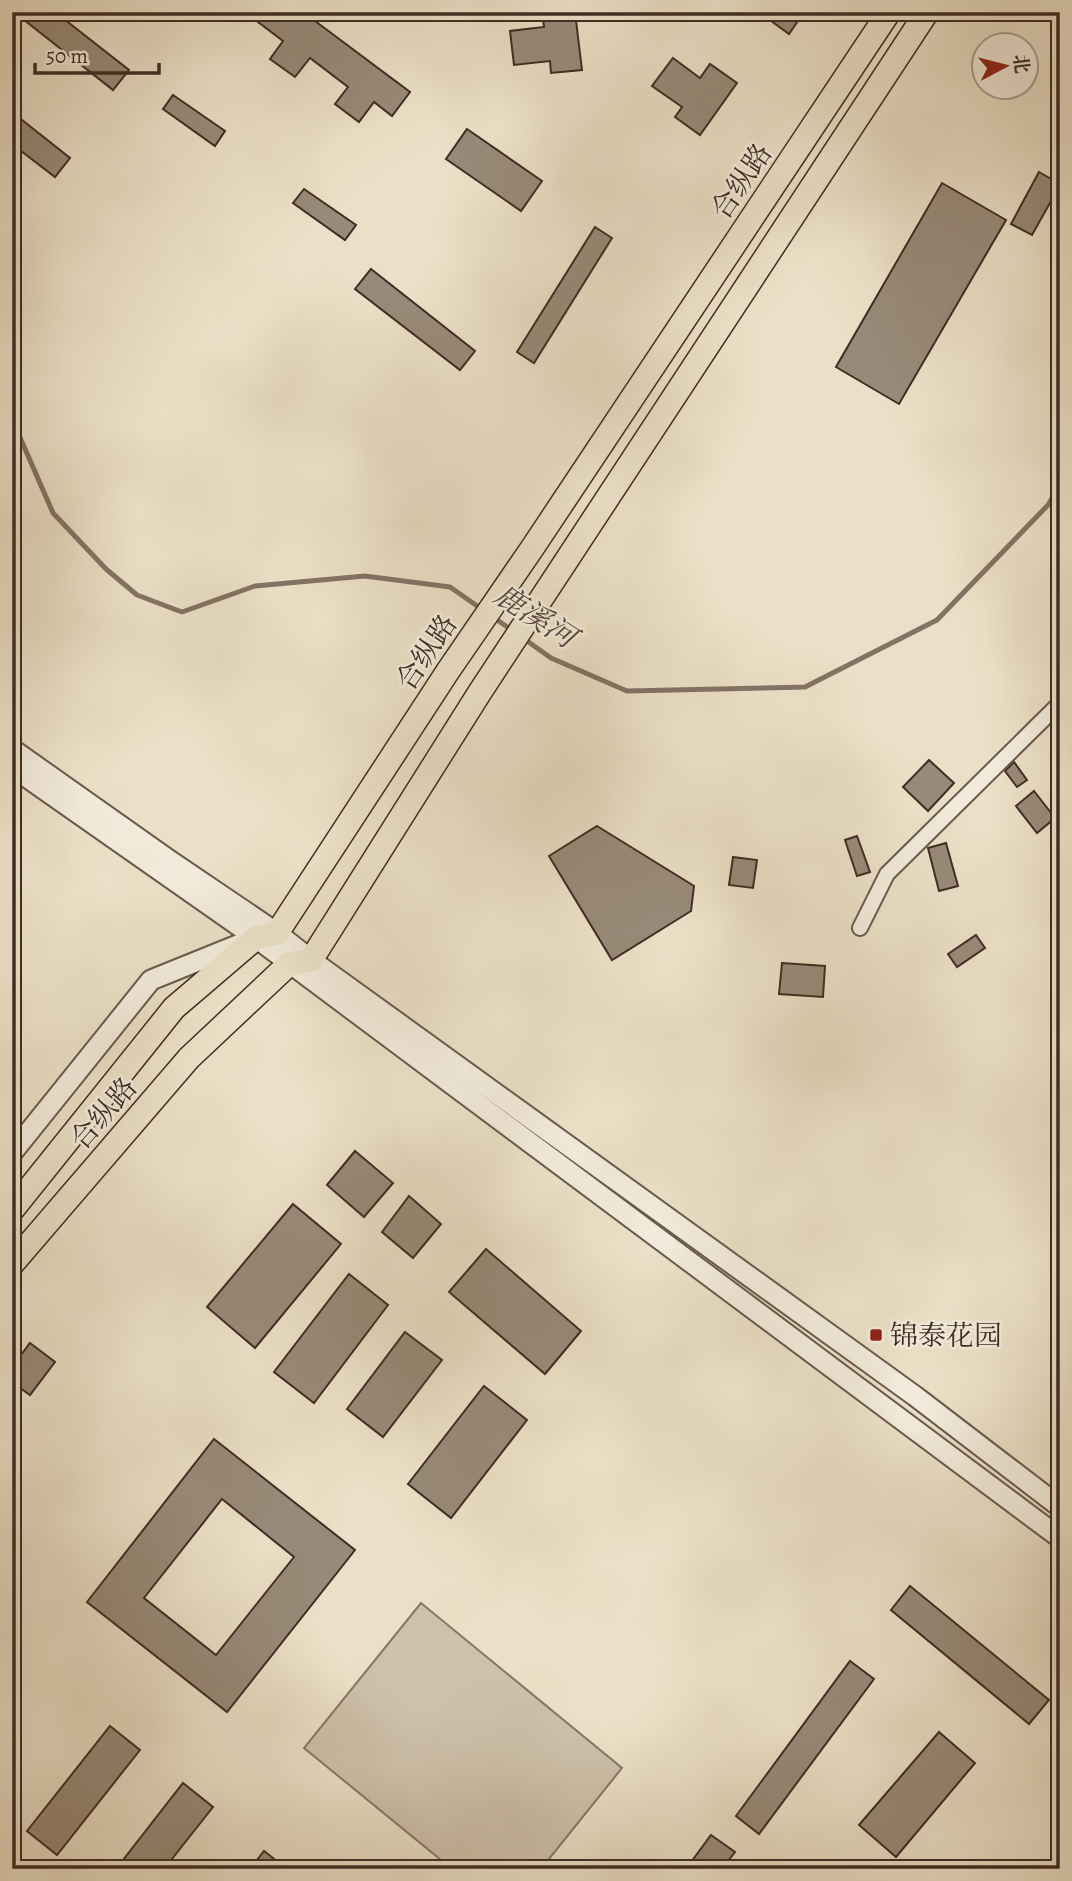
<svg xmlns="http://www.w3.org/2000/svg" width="1072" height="1881" viewBox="0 0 1072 1881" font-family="Alegreya,'Noto Serif SC',serif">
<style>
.green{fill:#cec1ab;stroke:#867668;stroke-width:2}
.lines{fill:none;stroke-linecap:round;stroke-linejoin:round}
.stream{stroke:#837365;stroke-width:5}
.building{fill:#988a79;stroke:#3f2c24;stroke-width:2;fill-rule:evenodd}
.minor-casing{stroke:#6a594d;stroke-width:18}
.tertiary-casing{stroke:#6a594d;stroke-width:23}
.primary-casing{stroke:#3f2c24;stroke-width:26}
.minor{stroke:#f2ebdb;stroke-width:14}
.tertiary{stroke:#f2ebdb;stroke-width:19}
.primary{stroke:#ebe0c7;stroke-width:23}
.poi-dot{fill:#8f2418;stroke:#f2ebdb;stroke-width:2.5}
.labels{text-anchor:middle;stroke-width:5;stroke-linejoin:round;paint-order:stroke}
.street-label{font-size:28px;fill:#3f2c24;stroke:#f2ebdb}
.poi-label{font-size:28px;fill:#3f2c24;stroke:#f2ebdb;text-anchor:start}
.water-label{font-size:30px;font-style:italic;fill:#5c4a3f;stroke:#f2ebdb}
</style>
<rect width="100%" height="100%" fill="#ebe0c7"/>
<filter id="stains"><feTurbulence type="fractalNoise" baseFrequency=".00286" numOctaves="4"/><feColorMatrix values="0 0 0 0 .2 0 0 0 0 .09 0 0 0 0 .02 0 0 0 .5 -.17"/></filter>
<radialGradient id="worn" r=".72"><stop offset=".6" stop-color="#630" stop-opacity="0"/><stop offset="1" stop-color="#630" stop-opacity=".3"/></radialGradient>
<polygon class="green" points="421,1603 622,1768 541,1869 452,1869 304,1748"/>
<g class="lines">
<g class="stream">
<polyline points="12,419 53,513 106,569 137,595 182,612 255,586 365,576 450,587 483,610"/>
<polyline points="491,616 515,632"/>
<polyline points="523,638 551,658 627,691 805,687 937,620 1048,505 1060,485"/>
</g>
</g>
<g class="building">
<polygon points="14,12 55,12 129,70 113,90"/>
<polygon points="265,12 303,12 410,92 392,116 374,102 359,122 335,104 348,87 310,58 295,77 270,59 283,41 258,22"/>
<polygon points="542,12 575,12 582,70 551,73 550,61 514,65 510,31 544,27"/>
<polygon points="759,12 804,12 789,34"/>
<polygon points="673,58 700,78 710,64 737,83 700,135 675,117 682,107 652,86"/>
<polygon points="173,95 225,131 215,146 163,109"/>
<polygon points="12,112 70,158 55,177 12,144"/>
<polygon points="467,129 542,181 521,211 446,159"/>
<polygon points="1039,172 1060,184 1060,185 1032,235 1011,224"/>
<polygon points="942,183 1006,220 899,404 836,367"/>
<polygon points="304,189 356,225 345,240 293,203"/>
<polygon points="595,227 612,238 534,363 517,352"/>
<polygon points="371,269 475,351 460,370 355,289"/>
<polygon points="929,760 954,783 928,811 903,787"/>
<polygon points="1014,762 1027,780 1017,787 1005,771"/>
<polygon points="1034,791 1055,818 1037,833 1016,806"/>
<polygon points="597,826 694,886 691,911 612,960 549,856"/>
<polygon points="857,836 870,872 857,876 845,840"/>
<polygon points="946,843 958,886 939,891 928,848"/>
<polygon points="733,857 757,860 753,888 729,885"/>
<polygon points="976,935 985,948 957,967 948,954"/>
<polygon points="782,963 825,966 823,997 779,994"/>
<polygon points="355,1151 393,1183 364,1217 327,1185"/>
<polygon points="409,1196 441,1224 413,1258 382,1232"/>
<polygon points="293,1204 341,1244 255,1348 207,1307"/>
<polygon points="486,1249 581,1331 545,1374 449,1292"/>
<polygon points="349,1274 388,1305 314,1403 274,1372"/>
<polygon points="405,1332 442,1360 383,1437 347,1409"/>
<polygon points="30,1343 55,1362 30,1395 12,1382 12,1367"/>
<polygon points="484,1386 527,1420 451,1518 408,1484"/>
<path d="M214,1439L355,1550L227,1712L87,1602ZM222,1499L294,1557L216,1655L144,1598Z"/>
<polygon points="910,1586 1049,1700 1029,1724 891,1610"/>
<polygon points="850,1661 874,1679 759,1834 736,1816"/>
<polygon points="110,1726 140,1750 57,1855 27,1831"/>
<polygon points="939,1732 975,1763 896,1857 859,1825"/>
<polygon points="183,1783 213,1807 164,1869 116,1869"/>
<polygon points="711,1835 735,1852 722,1869 686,1869"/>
<polygon points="264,1851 287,1869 250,1869"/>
</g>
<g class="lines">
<g class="minor-casing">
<polyline id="minor" points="860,928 887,874 1056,707 1060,706"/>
</g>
<g class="tertiary-casing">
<g id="tertiary">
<polyline points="12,749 169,860 277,933 311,960 915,1396 1060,1507"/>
<polyline points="12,767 256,938 1060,1538"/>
<polyline points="12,1153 151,980 245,942"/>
</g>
</g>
<g class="primary-casing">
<g id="primary">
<polyline points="12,1210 174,1008 256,938 277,933 448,671 533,547 889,12"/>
<polyline points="12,1264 189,1058 289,964 311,960 480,692 927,12"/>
</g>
</g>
<use href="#minor" class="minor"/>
<use href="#tertiary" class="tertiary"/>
<use href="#primary" class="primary"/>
</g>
<rect class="poi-dot" x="869" y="1328" width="14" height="14" rx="3.5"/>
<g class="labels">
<g class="street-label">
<text transform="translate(741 181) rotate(-56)" y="10">合纵路</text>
<text transform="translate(426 652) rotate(-56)" y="10">合纵路</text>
<text transform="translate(103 1113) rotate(-49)" y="10">合纵路</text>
</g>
<g class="poi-label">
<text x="890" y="1345">锦泰花园</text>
</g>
<g class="water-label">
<text transform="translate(535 616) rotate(33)" y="10">鹿溪河</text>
</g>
</g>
<rect width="1072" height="1881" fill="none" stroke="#ebe0c7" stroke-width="42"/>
<rect x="14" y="14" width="1044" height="1853" fill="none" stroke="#3f2c24" stroke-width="3.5"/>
<rect x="21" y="21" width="1030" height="1839" fill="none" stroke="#3f2c24" stroke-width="2"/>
<g transform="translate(1005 66) rotate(83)"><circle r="33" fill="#f2ebdb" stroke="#aa9f92" stroke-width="2"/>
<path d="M0-5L12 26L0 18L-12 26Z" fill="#8f2418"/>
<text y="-10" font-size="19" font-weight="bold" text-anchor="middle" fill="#3f2c24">北</text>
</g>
<path d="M35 63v10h124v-10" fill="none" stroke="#3f2c24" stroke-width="3.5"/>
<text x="46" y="63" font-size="21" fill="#3f2c24" stroke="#f2ebdb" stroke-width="5" paint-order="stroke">50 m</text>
<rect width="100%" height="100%" filter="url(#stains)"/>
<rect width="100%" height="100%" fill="url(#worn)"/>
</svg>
